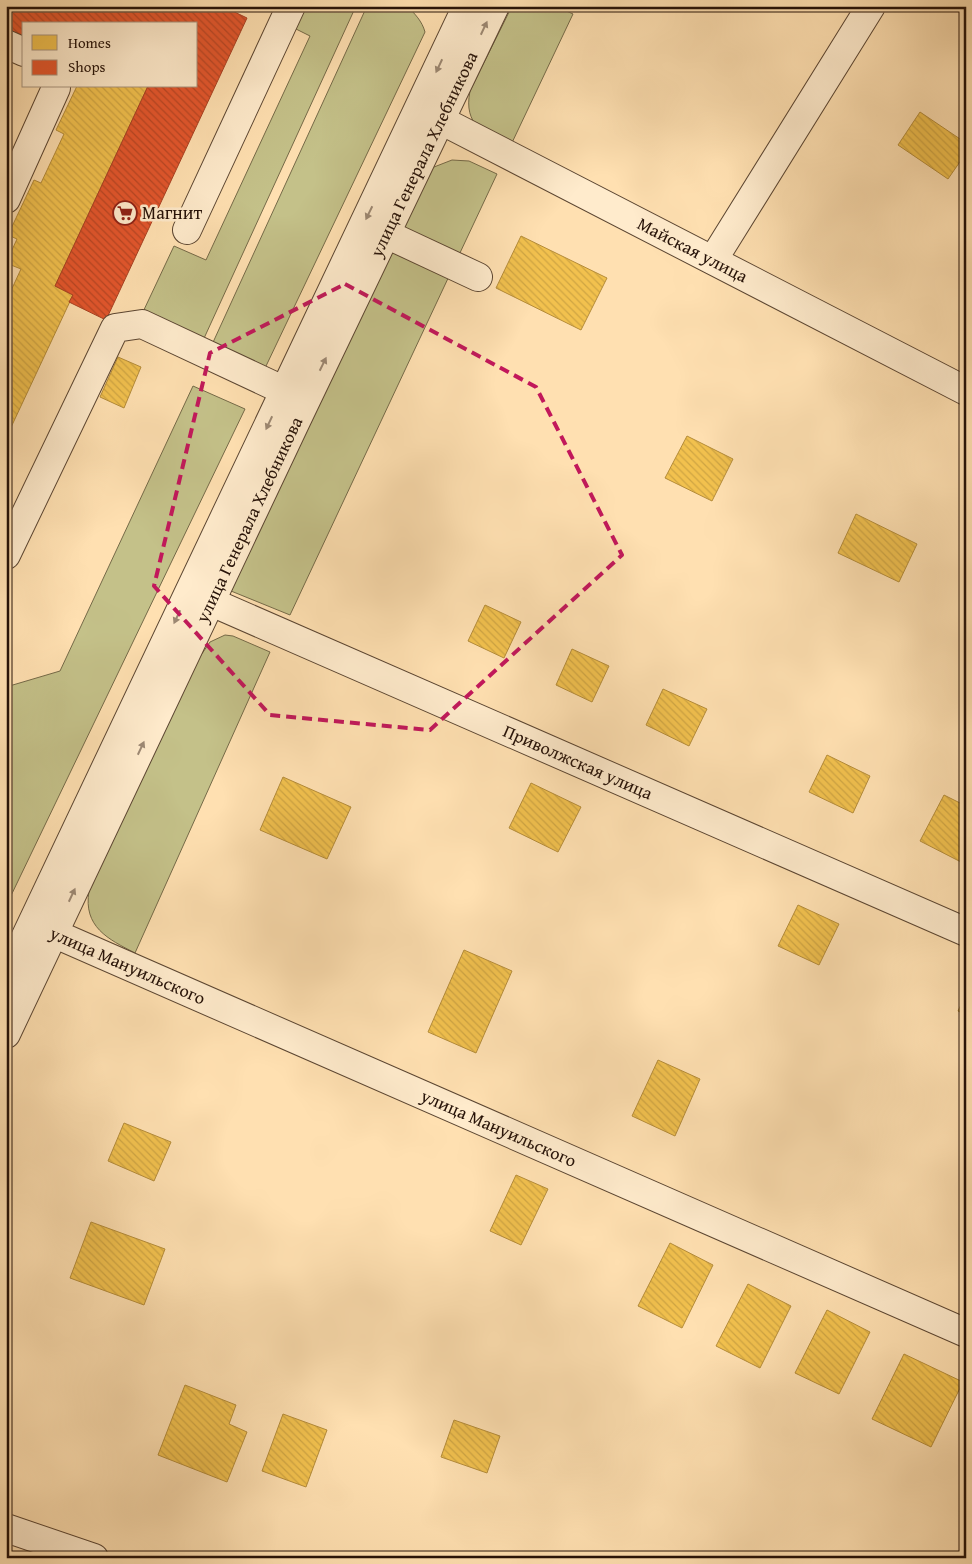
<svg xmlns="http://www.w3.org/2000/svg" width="972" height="1564" viewBox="0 0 972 1564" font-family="'Gentium Book Plus',serif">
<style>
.green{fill:#c4c189;stroke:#756a48}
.homes{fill:url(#homes-back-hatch);stroke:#b58c39}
.shops{fill:url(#shops-back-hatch);stroke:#ab4223}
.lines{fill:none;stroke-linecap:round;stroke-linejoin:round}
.minor-casing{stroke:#5c4632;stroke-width:30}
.minor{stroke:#ffebcc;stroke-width:28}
.oneway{fill:#9d8974}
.marked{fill:none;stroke:#c2185b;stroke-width:4;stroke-dasharray:10 6;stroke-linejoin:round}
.labels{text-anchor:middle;stroke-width:5;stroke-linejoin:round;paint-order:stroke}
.street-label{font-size:18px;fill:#261208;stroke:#ffebcc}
.poi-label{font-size:18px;fill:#261208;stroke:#ffebcc;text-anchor:start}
</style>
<defs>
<pattern id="homes-back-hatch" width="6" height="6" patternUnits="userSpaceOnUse" patternTransform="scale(1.25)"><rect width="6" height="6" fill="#f2c14e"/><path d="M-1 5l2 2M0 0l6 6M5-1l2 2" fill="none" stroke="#cfa543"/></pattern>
<pattern id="shops-back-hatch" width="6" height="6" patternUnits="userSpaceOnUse" patternTransform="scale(1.25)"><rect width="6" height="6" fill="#e4572e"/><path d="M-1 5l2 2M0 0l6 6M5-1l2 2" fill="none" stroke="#b94725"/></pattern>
</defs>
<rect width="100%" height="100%" fill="#ffe0b1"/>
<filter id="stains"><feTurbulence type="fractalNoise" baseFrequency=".004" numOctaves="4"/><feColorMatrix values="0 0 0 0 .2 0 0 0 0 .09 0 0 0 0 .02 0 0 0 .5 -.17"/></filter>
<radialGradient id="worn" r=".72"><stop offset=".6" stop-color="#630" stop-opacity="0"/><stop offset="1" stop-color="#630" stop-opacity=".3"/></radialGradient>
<g class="green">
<polygon points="301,6 356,6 195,358 134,331 174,246 206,260 310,36 292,27"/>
<path d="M367,6H407C415,14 422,21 425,32L257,385L204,362Z"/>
<path d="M512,6H556L573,14L509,149C485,133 463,126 470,91Z"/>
<polygon points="452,160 469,161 497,174 290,615 231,591 428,173 434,167"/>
<polygon points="193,386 245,409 6,906 6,687 60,671"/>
<path d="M225,635L233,636L270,652L135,953C108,939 83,927 89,891L199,658L210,642Z"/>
</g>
<g class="homes">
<polygon points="77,86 148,86 55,286 73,295 6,438 6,294 9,295 21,269 6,263 17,239 8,235 34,180 41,183 64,134 56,130"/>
<polygon points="920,112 966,143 966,153 948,179 898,145"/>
<polygon points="521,236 607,278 581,330 496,288"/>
<polygon points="118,357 141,367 124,408 100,397"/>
<polygon points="687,436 733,459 712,501 665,478"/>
<polygon points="856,514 917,544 899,582 838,553"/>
<polygon points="485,605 521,622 504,658 468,641"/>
<polygon points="572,649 609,666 592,702 556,685"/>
<polygon points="663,689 707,709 689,746 646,725"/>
<polygon points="827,755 870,776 853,813 809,792"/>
<polygon points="283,777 351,807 327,859 260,830"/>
<polygon points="531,783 581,807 558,852 509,828"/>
<polygon points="944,795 966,806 966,853 961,862 920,841"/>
<polygon points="798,905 839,924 819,965 778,946"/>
<polygon points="464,950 512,971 476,1053 428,1032"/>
<polygon points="966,994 966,1015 958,1011"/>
<polygon points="658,1060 700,1079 675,1136 632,1116"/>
<polygon points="124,1123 171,1142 154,1181 108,1161"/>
<polygon points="516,1175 548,1189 521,1245 490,1231"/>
<polygon points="91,1222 165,1249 144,1305 70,1278"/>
<polygon points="670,1243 713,1265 682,1328 638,1306"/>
<polygon points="748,1284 791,1306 760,1368 716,1346"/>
<polygon points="827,1310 870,1332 839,1394 795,1373"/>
<polygon points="904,1354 963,1382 931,1447 872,1419"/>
<polygon points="185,1385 236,1405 229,1424 247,1432 227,1482 158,1455"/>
<polygon points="283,1414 327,1430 306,1487 262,1471"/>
<polygon points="454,1420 500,1436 487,1473 441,1457"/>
</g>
<polygon class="shops" points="6,6 222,6 247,18 106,320 69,302 73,295 55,286 148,86 196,86 196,24 24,24 24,45 6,37"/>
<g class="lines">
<g class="minor-casing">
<g id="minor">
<polyline points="6,44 24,52"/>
<path id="s1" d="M425,112L966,391"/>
<polyline points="6,199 56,88 56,86"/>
<polyline points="187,230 291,6"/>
<polyline points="386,234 478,277"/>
<polyline points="713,260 871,6"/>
<polyline points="6,555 115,328 142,324 300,398"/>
<path id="s2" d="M193,594L966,932"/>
<path id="s3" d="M37,926L966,1333"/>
<polyline points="6,978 467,6"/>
<path id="s4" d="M6,1034L297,419L495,6"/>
<polyline points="6,1528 94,1558"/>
</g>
</g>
<use href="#minor" class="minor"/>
</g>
<defs><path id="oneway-solid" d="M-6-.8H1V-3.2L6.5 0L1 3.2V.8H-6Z" transform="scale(1.25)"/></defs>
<g class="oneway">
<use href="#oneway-solid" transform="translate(484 28) rotate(-65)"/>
<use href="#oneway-solid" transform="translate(439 66) rotate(115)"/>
<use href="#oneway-solid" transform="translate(369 213) rotate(116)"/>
<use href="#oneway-solid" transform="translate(323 364) rotate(-64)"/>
<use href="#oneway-solid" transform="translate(269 423) rotate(115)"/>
<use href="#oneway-solid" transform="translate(177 617) rotate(115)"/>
<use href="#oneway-solid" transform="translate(141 748) rotate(-65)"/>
<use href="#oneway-solid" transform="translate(72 895) rotate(-65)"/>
</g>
<path class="marked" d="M345,284L536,387L622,555L430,730L270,715L154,586L210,353Z"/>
<defs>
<g id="supermarket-ring" transform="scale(1.25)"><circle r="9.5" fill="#ffebcc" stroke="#8f2418" stroke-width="1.5"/><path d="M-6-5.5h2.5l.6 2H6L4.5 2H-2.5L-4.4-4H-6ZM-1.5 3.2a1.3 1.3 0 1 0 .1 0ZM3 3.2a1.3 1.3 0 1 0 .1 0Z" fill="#8f2418"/></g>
</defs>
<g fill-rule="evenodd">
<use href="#supermarket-ring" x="125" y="213"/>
</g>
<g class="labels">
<g class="street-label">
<text dy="6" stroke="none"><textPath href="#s4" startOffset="974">улица Генерала Хлебникова</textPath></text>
<text dy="6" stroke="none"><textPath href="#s1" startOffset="301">Майская улица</textPath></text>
<text dy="6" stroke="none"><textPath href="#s4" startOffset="569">улица Генерала Хлебникова</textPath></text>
<text dy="6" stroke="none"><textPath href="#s2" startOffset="420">Приволжская улица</textPath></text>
<text dy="6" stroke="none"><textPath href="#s3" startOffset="99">улица Мануильского</textPath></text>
<text dy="6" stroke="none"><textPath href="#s3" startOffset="504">улица Мануильского</textPath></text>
</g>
<g class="poi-label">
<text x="142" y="219">Магнит</text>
</g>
</g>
<rect width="972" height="1564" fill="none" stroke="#ffe0b1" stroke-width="25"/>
<rect x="8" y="8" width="957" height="1549" fill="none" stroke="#261208" stroke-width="2.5"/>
<rect x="12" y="12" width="947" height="1539" fill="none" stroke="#261208"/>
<rect x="22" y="22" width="175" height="65" fill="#ffebcc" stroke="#a8947e"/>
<rect x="32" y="35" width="25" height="15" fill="#f2c14e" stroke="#a8947e"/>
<text x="68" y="48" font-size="15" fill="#261208">Homes</text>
<rect x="32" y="60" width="25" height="15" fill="#e4572e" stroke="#a8947e"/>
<text x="68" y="72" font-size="15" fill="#261208">Shops</text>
<rect width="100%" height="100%" filter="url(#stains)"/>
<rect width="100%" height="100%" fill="url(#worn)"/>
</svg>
